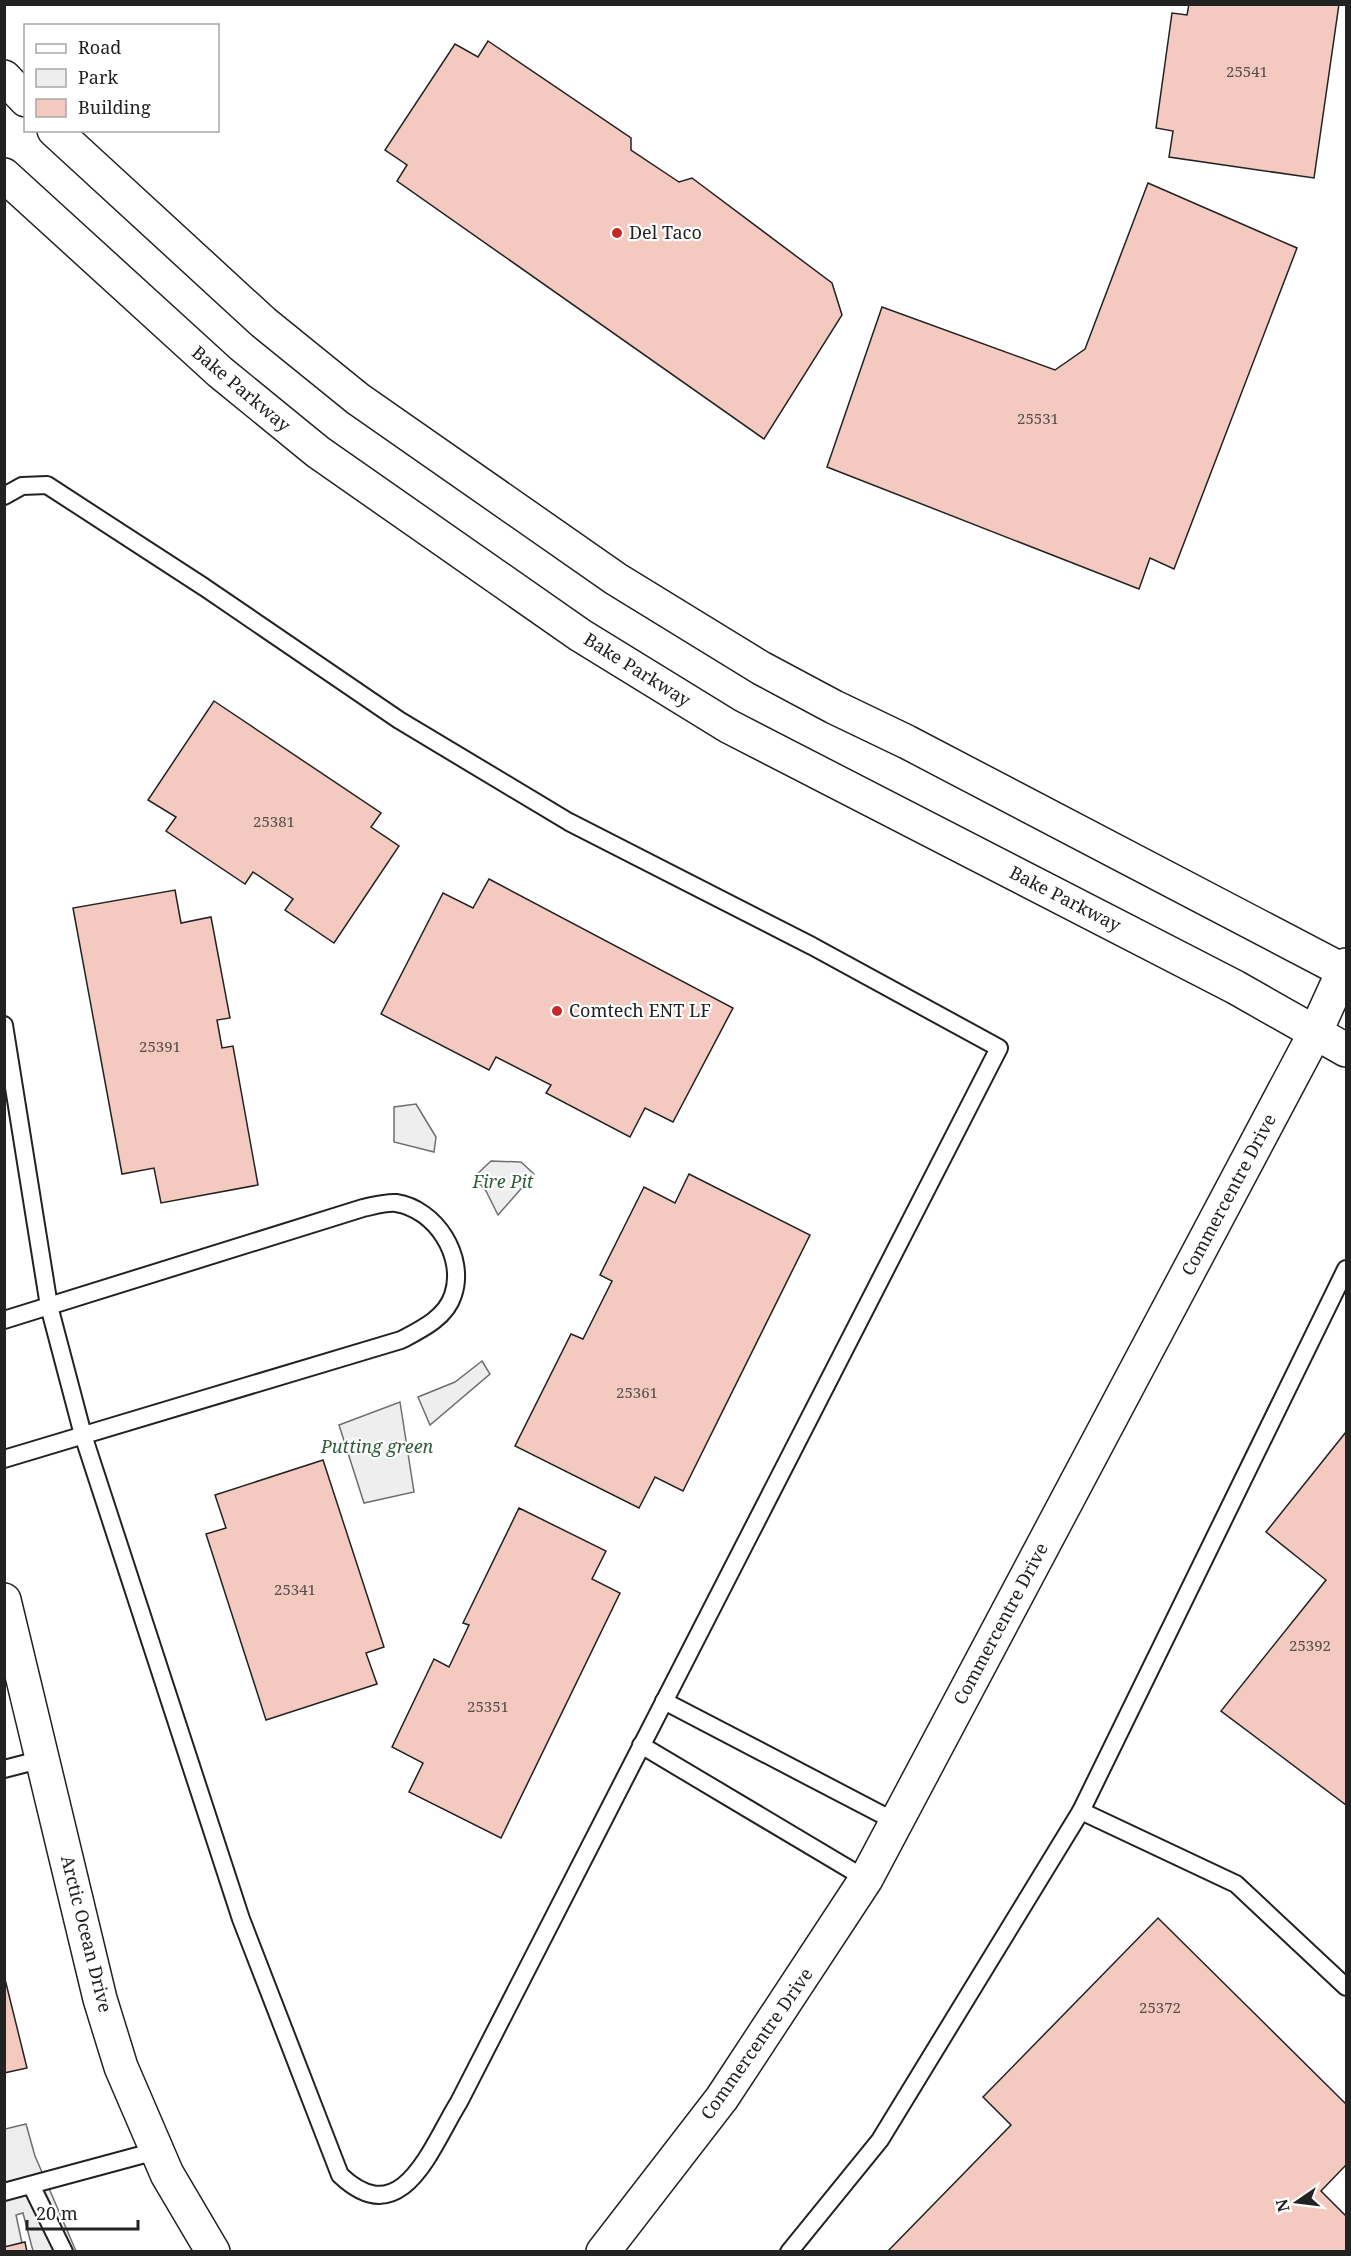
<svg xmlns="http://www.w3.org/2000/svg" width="1351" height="2256" viewBox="0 0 1351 2256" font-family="'Noto Serif',serif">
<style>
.green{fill:#eee;stroke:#6f6f6f;stroke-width:1.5}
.parking{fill:#ededed;stroke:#6f6f6f;stroke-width:1.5}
.building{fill:#f3c9c0;stroke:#222;stroke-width:1.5}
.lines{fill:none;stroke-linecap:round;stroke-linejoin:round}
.service-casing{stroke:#222;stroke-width:20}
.tertiary-casing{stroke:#222;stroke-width:36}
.secondary-casing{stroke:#222;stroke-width:36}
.service{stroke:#fff;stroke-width:16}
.tertiary{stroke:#fff;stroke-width:33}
.secondary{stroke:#fff;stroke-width:33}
.poi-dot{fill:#c62828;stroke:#fff;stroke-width:2}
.labels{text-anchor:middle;stroke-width:4.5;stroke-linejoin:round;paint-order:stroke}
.number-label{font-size:15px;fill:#564c4a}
.poi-label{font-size:18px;fill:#222;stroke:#fff;text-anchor:start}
.street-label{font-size:18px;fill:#222;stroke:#fff}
.park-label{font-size:18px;font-style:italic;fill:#2f5e38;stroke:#fff}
</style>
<rect width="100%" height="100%" fill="#fff"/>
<g class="green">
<polygon points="416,1104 436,1137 434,1152 394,1142 394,1107"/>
<polygon points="491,1161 521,1162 534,1174 498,1215 486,1191 474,1177"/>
<polygon points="482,1361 490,1374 430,1425 418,1397 455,1382"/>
<polygon points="400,1402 414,1492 364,1503 339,1425"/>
</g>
<polygon class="parking" points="26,2124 35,2156 76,2251 33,2251 23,2213 16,2215 22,2243 5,2247 5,2129"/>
<g class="building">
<polygon points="1189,4 1339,4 1314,178 1169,157 1173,131 1156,128 1172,13 1187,15"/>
<polygon points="488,41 631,138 631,150 679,182 692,178 832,283 842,315 764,439 397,181 407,165 385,150 455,44 478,57"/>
<polygon points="1148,183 1297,248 1174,569 1150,558 1139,589 827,467 882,307 1055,370 1085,349"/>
<polygon points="214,701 381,813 371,827 399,846 334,943 285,910 293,899 253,872 245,884 166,831 176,817 148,800"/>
<polygon points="489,879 733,1008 673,1122 645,1108 630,1137 546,1093 551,1085 496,1057 489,1070 381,1014 443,893 473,908"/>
<polygon points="175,890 181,923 211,917 230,1018 217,1020 222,1048 233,1046 258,1185 161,1203 154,1168 122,1174 73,908"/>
<polygon points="689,1174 810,1235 683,1491 655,1477 639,1508 515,1446 571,1334 583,1339 612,1281 600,1275 644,1187 675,1203"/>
<polygon points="1346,1432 1346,1805 1221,1711 1326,1580 1266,1532"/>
<polygon points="323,1460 384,1647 366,1653 377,1684 266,1720 206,1534 226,1528 215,1495"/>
<polygon points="519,1508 606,1551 592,1579 620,1593 501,1838 409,1792 423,1763 392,1747 434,1659 449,1667 469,1625 463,1623"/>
<polygon points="1158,1918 1346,2104 1346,2165 1321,2191 1346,2216 1346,2252 887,2252 1011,2125 983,2097"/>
<polygon points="4,1975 27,2068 4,2073"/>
<polygon points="25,2242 27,2252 4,2252 4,2247"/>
</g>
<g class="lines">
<g class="service-casing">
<g id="service">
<path d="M4,496L22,486L47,485L204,587L399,720L569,822L812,946L999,1048L459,2102C431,2147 402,2234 340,2175L241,1919L83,1435L49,1306L4,1025"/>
<path d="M4,1320L363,1208C373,1206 386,1202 396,1203C436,1209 466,1257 453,1295C446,1318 420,1330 401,1340L4,1459"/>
<polyline points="664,1701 898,1823"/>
<polyline points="641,1745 866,1879"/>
<polyline points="4,1769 43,1759"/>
<polyline points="1081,1811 1236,1884 1346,1987"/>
<polyline points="31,2185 64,2252"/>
<polyline points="4,2192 156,2151"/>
<polyline points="789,2252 880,2140 1081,1811 1346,1269"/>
</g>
</g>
<g class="tertiary-casing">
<g id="tertiary">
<polyline points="4,1600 100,1999 121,2067 167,2174 213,2252"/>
<polyline points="603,2252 722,2098 866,1879 1315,1033 1346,965"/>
</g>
</g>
<g class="secondary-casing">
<g id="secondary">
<polyline points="4,77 26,100"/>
<polyline points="54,130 263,322 358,399 616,579 761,668 834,707 907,742 1346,972"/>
<polyline points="4,175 220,372 318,452 580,635 728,726 1235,987 1346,1050"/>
</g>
</g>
<use href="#service" class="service"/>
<use href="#tertiary" class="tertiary"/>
<use href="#secondary" class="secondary"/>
</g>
<g class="poi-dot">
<circle cx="617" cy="233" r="6"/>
<circle cx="557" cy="1011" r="6"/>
</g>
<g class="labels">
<g class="number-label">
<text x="1247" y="77">25541</text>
<text x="1038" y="424">25531</text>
<text x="274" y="827">25381</text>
<text x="160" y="1052">25391</text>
<text x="637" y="1398">25361</text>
<text x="295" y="1595">25341</text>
<text x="1310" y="1651">25392</text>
<text x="488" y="1712">25351</text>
<text x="1160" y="2013">25372</text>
</g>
<g class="poi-label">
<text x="629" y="239">Del Taco</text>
<text x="569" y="1017">Comtech ENT LF</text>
</g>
<g class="street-label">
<text transform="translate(241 389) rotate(40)" y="6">Bake Parkway</text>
<text transform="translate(637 670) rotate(32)" y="6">Bake Parkway</text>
<text transform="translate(1065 899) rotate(27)" y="6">Bake Parkway</text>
<text transform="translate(1229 1195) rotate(-62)" y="6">Commercentre Drive</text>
<text transform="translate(1001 1624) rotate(-62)" y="6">Commercentre Drive</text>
<text transform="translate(86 1934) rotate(76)" y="6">Arctic Ocean Drive</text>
<text transform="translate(757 2044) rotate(-55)" y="6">Commercentre Drive</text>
</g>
<g class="park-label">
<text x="503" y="1188">Fire Pit</text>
<text x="377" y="1453">Putting green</text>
</g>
</g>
<rect width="1351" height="2256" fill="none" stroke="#222222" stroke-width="12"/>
<rect x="24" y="24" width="195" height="108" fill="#ffffff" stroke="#a7a7a7" stroke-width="1.5"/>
<rect x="36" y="44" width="30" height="9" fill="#ffffff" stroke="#a7a7a7" stroke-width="1.5"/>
<text x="78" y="54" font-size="18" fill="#222222">Road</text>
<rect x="36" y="69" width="30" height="18" fill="#eeeeee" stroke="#a7a7a7" stroke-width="1.5"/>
<text x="78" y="84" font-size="18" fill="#222222">Park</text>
<rect x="36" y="99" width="30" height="18" fill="#f3c9c0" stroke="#a7a7a7" stroke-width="1.5"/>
<text x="78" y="114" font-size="18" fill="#222222">Building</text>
<g transform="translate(1297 2202) rotate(256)" stroke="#ffffff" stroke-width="4.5" paint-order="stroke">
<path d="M0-4.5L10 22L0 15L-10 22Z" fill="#222222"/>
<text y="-9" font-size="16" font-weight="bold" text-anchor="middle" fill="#222222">N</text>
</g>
<path d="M27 2220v9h111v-9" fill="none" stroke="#222222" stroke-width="3"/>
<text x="36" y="2220" font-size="18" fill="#222222" stroke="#ffffff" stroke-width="4.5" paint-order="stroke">20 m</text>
</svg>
